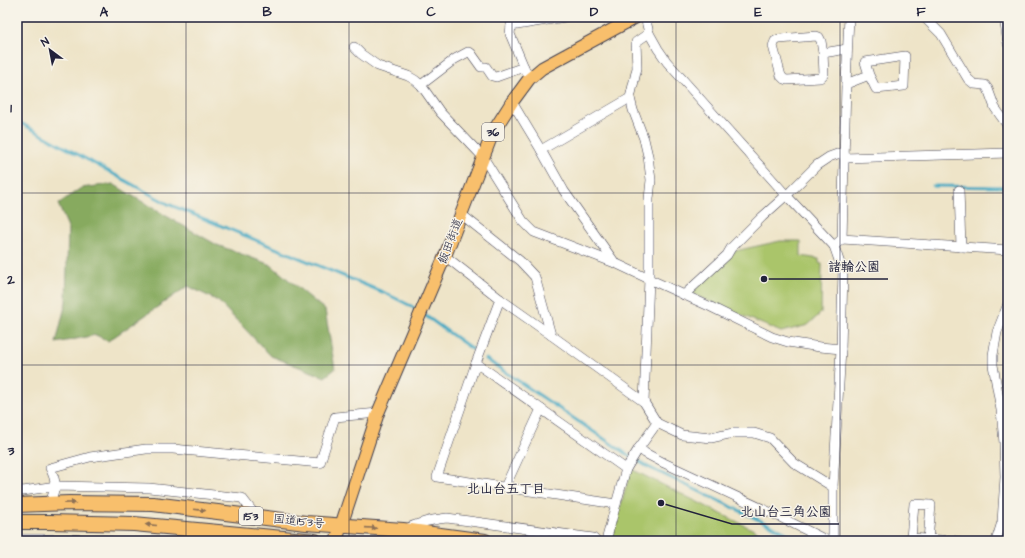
<svg xmlns="http://www.w3.org/2000/svg" width="1025" height="558" viewBox="0 0 1025 558" font-family="'Architects Daughter','Klee One',sans-serif">
<style>
.green{fill:#aac56b;stroke:#667453}
.forest{fill:#87aa5f;stroke:#54664d}
.lines{fill:none;stroke-linecap:round;stroke-linejoin:round}
.stream{stroke:#43a9c3;stroke-width:3}
.minor-casing{stroke:#413f50;stroke-width:10}
.major-casing{stroke:#413f50;stroke-width:14}
.highway-casing{stroke:#413f50;stroke-width:16}
.minor{stroke:#fff;stroke-width:9}
.major{stroke:#f8bf6c;stroke-width:12}
.highway{stroke:#f8bf6c;stroke-width:14}
.oneway{fill:#8d7054}
.grid{fill:none;stroke:#22223b;stroke-width:1;stroke-opacity:0.55}
.labels{text-anchor:middle;stroke-width:3;stroke-linejoin:round;paint-order:stroke}
.shield{fill:#f7f3e8;stroke:#62616f;stroke-width:1}
.shield-label{font-size:11px;font-weight:bold;fill:#22223b}
.street-label{font-size:12px;fill:#22223b;stroke:#f7f3e8}
.neighbourhood-label{font-size:13px;font-weight:bold;fill:#22223b;stroke:#f7f3e8}
.leader{fill:none;stroke:#22223b;stroke-width:1.5}
.callout-dot{fill:#22223b;stroke:#f7f3e8;stroke-width:1.5}
.callout-label{font-size:13px;text-anchor:middle;font-weight:bold;fill:#22223b;stroke:#f7f3e8;stroke-width:3;stroke-linejoin:round;paint-order:stroke}
.neatline{fill:none;stroke:#22223b;stroke-width:1.5}
.grid-label{font-size:13px;text-anchor:middle;font-weight:bold;fill:#22223b}
</style>
<rect width="100%" height="100%" fill="#f7f3e8"/>
<filter id="ink" filterUnits="userSpaceOnUse"><feTurbulence type="fractalNoise" baseFrequency=".025" numOctaves="2"/><feDisplacementMap in="SourceGraphic" scale="8" xChannelSelector="R" yChannelSelector="G"/><feConvolveMatrix kernelMatrix="1 2 1 2 8 2 1 2 1" color-interpolation-filters="sRGB"/></filter>
<filter id="wash" filterUnits="userSpaceOnUse"><feTurbulence type="fractalNoise" baseFrequency=".012" numOctaves="4" result="noise"/><feDisplacementMap in="SourceGraphic" scale="16" xChannelSelector="R" yChannelSelector="G"/><feGaussianBlur stdDeviation="0.9" result="paint"/><feColorMatrix in="noise" values="0 0 0 0 0 0 0 0 0 0 0 0 0 0 0 0 0 1.4 0 .05"/><feComposite in="paint" operator="in"/></filter>
<g filter="url(#wash)">
<rect width="100%" height="100%" fill="#eee4c8"/>
<g class="green">
<polygon points="780,241 801,241 801,256 819,259 819,263 822,264 821,313 808,325 781,332 690,293 735,251"/>
<polygon points="631,469 776,541 644,541 612,537"/>
</g>
<polygon class="forest" points="113,184 161,213 217,245 271,265 325,310 335,369 325,377 271,356 218,301 188,286 108,341 96,335 56,343 66,302 68,227 58,204 81,188"/>
<g class="lines">
<g class="stream">
<polyline points="17,121 168,204 385,293 411,306 418,311"/>
<polyline points="933,186 1008,187"/>
<polyline points="423,314 472,349"/>
<polyline points="486,359 625,453 648,467 795,537 801,541"/>
</g>
</g>
</g>
<g filter="url(#ink)">
<g class="lines">
<g class="minor-casing">
<g id="minor">
<polyline points="512,17 510,34 526,72"/>
<polyline points="645,17 649,33 658,49 667,62 786,195 834,246 843,272 841,349 833,487 833,541"/>
<polyline points="924,17 941,34 968,79 974,84 985,85 988,89 995,108 1008,126"/>
<polyline points="1004,17 1008,44"/>
<polyline points="511,26 565,17"/>
<polyline points="354,47 361,54 378,66 408,76 415,80 421,85 440,112 483,157 523,221 534,232 615,263 649,279 711,307 772,337 788,342 820,347 841,349"/>
<polyline points="823,53 821,41 819,37 816,36 779,39 775,41 773,46 781,76 784,79 787,80 820,78 824,74 823,53 847,49"/>
<polyline points="846,84 869,75 876,89 904,86 905,56 865,62 869,75"/>
<polyline points="421,85 455,59 468,52 471,53 481,67 486,67 492,76 496,77 524,67"/>
<polyline points="512,102 541,150 564,191 615,263"/>
<polyline points="541,150 630,98"/>
<polyline points="844,158 1008,153"/>
<polyline points="959,190 961,247"/>
<polyline points="461,214 520,261 535,277 551,335"/>
<polyline points="842,239 1008,250"/>
<polyline points="834,246 842,239 846,84 849,17"/>
<polyline points="445,256 500,299 551,335 644,402 657,423 682,435 711,438 733,433 754,433 770,438 794,463 833,487"/>
<polyline points="684,295 727,255 731,248 762,217 791,191 817,165 829,157 840,153 844,153"/>
<polyline points="500,299 476,363 437,477 616,504 626,469 639,448 657,423"/>
<polyline points="476,363 626,469"/>
<polyline points="644,402 649,279 649,199 651,180 648,156 644,139 633,110 630,98 637,68 636,42 649,33"/>
<polyline points="639,448 645,453 664,463 780,517 824,539 832,541"/>
<polyline points="505,487 541,409"/>
<polyline points="17,490 23,491 56,486 149,488 242,498 256,516"/>
<path d="M50,504C55,487 58,484 50,468L90,457L146,449H173L320,463L335,417L378,413"/>
<path d="M404,530C419,522 431,520 447,518L593,538L596,541"/>
<polyline points="17,539 65,539 110,541"/>
<polyline points="928,540 931,505 914,504 911,538 957,541"/>
<polyline points="606,541 616,504"/>
<polyline points="996,541 1002,522 1005,477 1004,443 1001,410 993,365 993,355 997,332 1008,304"/>
</g>
</g>
<g class="major-casing">
<polyline id="major" points="336,541 378,413 445,256 493,132 512,102 529,79 542,68 636,17"/>
</g>
<g class="highway-casing">
<g id="highway">
<polyline points="17,505 69,503 153,504 306,523 403,530 485,541"/>
<polyline points="17,522 50,522 134,524 315,541"/>
</g>
</g>
<use href="#minor" class="minor"/>
<use href="#major" class="major"/>
<use href="#highway" class="highway"/>
</g>
<defs><path id="oneway-solid" d="M-6-.8H1V-3.2L6.5 0L1 3.2V.8H-6Z"/></defs>
<g class="oneway">
<use href="#oneway-solid" transform="translate(70 503) rotate(-1)"/>
<use href="#oneway-solid" transform="translate(200 510) rotate(7)"/>
<use href="#oneway-solid" transform="translate(151 525) rotate(-175)"/>
<use href="#oneway-solid" transform="translate(371 528) rotate(4)"/>
</g>
</g>
<path class="grid" d="M186,17V541M349,17V541M512,17V541M676,17V541M840,17V541M17,193H1008M17,365H1008"/>
<g class="labels">
<g class="shield">
<rect x="482" y="123" width="22" height="18" rx="3"/>
<rect x="239" y="507" width="24" height="18" rx="3"/>
</g>
<g class="shield-label">
<text x="493" y="136">36</text>
<text x="251" y="520">153</text>
</g>
<g class="street-label">
<text transform="translate(450 241) rotate(-69)" y="4">飯田街道</text>
<text transform="translate(299 521) rotate(6)" y="4">国道153号</text>
</g>
<g class="neighbourhood-label">
<text x="506" y="493">北山台五丁目</text>
</g>
</g>
<path class="leader" d="M764 279L820 279H888M661 503L732 524H839"/>
<g class="callout-dot">
<circle cx="764" cy="279" r="4"/>
<circle cx="661" cy="503" r="4"/>
</g>
<g class="callout-label">
<text x="854" y="271">諸輪公園</text>
<text x="786" y="516">北山台三角公園</text>
</g>
<rect width="1025" height="558" fill="none" stroke="#f7f3e8" stroke-width="44"/>
<g transform="translate(50 50) rotate(328)" stroke="#f7f3e8" stroke-width="3" paint-order="stroke">
<path d="M0-3L7 15L0 10L-7 15Z" fill="#22223b"/>
<text y="-6" font-size="11" font-weight="bold" text-anchor="middle" fill="#22223b">N</text>
</g>
<rect x="22" y="22" width="981" height="514" class="neatline"/>
<g class="grid-label">
<text x="104" y="16">A</text>
<text x="267" y="16">B</text>
<text x="431" y="16">C</text>
<text x="594" y="16">D</text>
<text x="758" y="16">E</text>
<text x="921" y="16">F</text>
<text x="11" y="112">1</text>
<text x="11" y="284">2</text>
<text x="11" y="455">3</text>
</g>
</svg>
